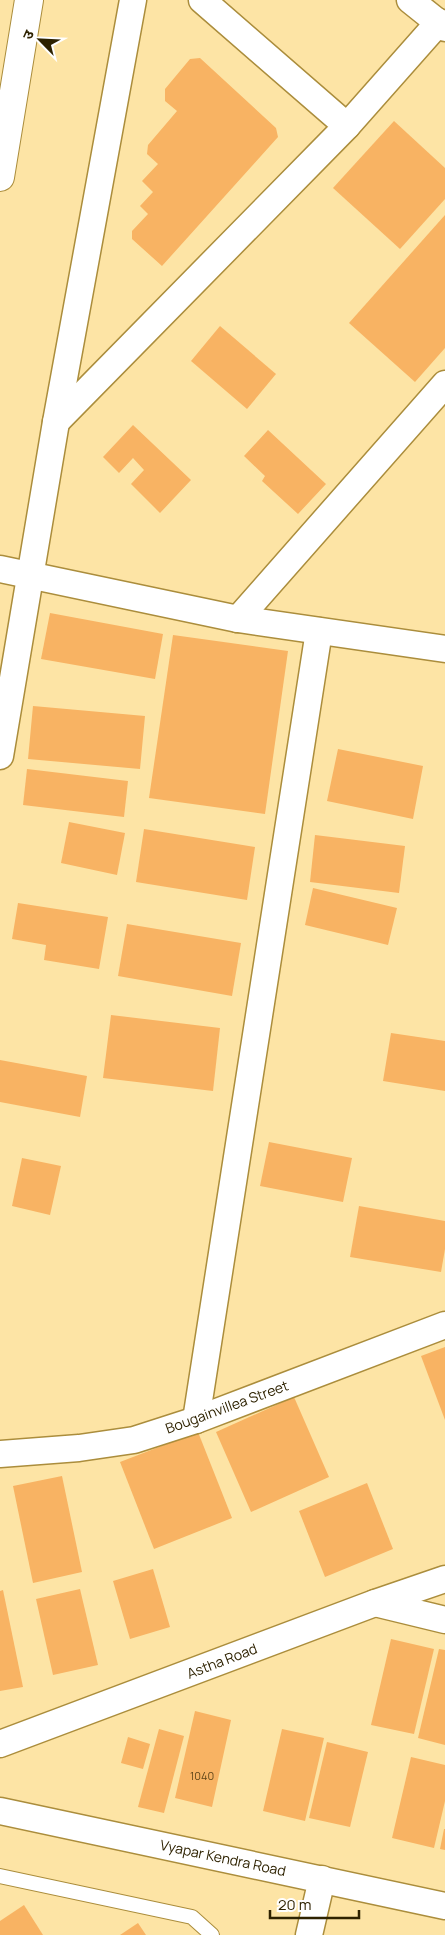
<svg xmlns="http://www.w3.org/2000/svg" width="445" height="1935" viewBox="0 0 445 1935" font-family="Manrope,'Noto Sans Devanagari',sans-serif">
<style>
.building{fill:#f8b363}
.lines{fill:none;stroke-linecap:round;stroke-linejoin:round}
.lane-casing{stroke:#ab8d3c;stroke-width:16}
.street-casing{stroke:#ab8d3c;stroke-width:29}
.secondary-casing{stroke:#ab8d3c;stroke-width:30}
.lane{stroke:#fff;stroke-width:14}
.street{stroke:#fff;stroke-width:26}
.secondary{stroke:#fff;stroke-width:28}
.labels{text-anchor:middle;stroke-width:5;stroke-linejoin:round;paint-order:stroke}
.number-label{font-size:11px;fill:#604619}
.street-label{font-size:14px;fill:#2e2200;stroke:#fff}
</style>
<rect width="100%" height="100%" fill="#fde4a5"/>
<g class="building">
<polygon points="200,58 276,128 278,137 162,266 132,239 132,231 148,214 140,206 153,192 142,181 158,164 147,154 148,145 177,111 165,101 165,89 190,59"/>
<polygon points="394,121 445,168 445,199 400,249 333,188"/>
<polygon points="445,215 445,348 415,382 349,323"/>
<polygon points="220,326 276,374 247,409 191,361"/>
<polygon points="133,425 191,480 160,513 131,484 144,470 133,458 119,473 103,457"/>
<polygon points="268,430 326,484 298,514 262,481 265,476 244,456"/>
<polygon points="50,613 163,634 155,679 41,659"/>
<polygon points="173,635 288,651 265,814 149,798"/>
<polygon points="33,706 145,716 140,769 28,759"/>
<polygon points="338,749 423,766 413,819 327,801"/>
<polygon points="27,769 128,781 124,817 23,805"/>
<polygon points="69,822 125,833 117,875 61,863"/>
<polygon points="144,829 255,847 247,900 136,882"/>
<polygon points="315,835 405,846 399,893 310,882"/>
<polygon points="313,888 397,908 388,945 305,925"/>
<polygon points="18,903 108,917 99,969 44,960 46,945 12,939"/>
<polygon points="127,924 241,943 232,996 118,976"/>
<polygon points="111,1015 220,1028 213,1091 103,1078"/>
<polygon points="391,1033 445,1041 445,1091 383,1081"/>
<polygon points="0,1060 87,1076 80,1117 0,1102"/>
<polygon points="269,1142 352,1158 343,1202 260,1186"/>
<polygon points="22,1158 61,1166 50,1215 12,1206"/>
<polygon points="359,1206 445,1221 445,1249 441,1272 350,1257"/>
<polygon points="445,1347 445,1420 421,1356"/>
<polygon points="294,1397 329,1477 251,1512 216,1432"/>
<polygon points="198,1432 232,1518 154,1549 120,1462"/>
<polygon points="62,1476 82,1572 33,1583 13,1486"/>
<polygon points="367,1483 393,1549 325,1577 299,1511"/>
<polygon points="153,1569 170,1627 130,1639 113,1581"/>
<polygon points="80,1589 98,1665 53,1675 36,1599"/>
<polygon points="3,1590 23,1687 0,1691 0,1591"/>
<polygon points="391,1639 434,1649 414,1734 371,1725"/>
<polygon points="439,1649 445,1650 445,1745 418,1738"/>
<polygon points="195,1711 231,1720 212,1807 175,1798"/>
<polygon points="159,1729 184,1736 164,1813 138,1807"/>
<polygon points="282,1729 324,1738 305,1821 263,1811"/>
<polygon points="128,1737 150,1744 143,1769 121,1763"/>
<polygon points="327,1742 368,1752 350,1827 309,1818"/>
<polygon points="411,1757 445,1765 445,1801 434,1848 392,1838"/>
<polygon points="444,1829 445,1829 445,1850 440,1849"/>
<polygon points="24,1905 43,1935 0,1935 0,1921"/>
<polygon points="138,1923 146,1935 120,1935"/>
</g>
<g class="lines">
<g class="lane-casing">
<polyline id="lane" points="0,1876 192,1917 212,1935"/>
</g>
<g class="street-casing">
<g id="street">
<polyline points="410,0 445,28"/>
<polyline points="347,126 439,22"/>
<polyline points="56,422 347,126 202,0"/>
<polyline points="0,569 238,619 445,649"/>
<polyline points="238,619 445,384"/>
<polyline points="0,756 56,422 133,0"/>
<polyline points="196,1420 319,631"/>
<polyline points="0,1454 79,1448 134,1440 196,1420 445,1325"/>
<polyline points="375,1603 445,1620"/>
<polyline points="0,1744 375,1603 445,1579"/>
<polyline points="0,1811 445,1906"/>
<polyline points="309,1935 322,1879"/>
</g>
</g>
<g class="secondary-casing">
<polyline id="secondary" points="0,177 29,0"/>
</g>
<use href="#lane" class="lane"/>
<use href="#street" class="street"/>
<use href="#secondary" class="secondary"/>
</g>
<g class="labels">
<g class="number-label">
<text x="202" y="1780">1040</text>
</g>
<g class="street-label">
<text transform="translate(227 1407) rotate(-20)" y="5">Bougainvillea Street</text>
<text transform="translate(222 1661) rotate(-21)" y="5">Astha Road</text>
<text transform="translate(223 1858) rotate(12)" y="5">Vyapar Kendra Road</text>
</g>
</g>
<g transform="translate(40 40) rotate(294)" stroke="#ffffff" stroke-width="4" paint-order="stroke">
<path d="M0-4L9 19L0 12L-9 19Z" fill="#2e2200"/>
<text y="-8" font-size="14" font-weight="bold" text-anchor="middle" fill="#2e2200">उ</text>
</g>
<path d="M270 1910v8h89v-8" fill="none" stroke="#2e2200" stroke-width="2.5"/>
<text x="278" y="1910" font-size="15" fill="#2e2200" stroke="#ffffff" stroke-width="4" paint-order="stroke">20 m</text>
</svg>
